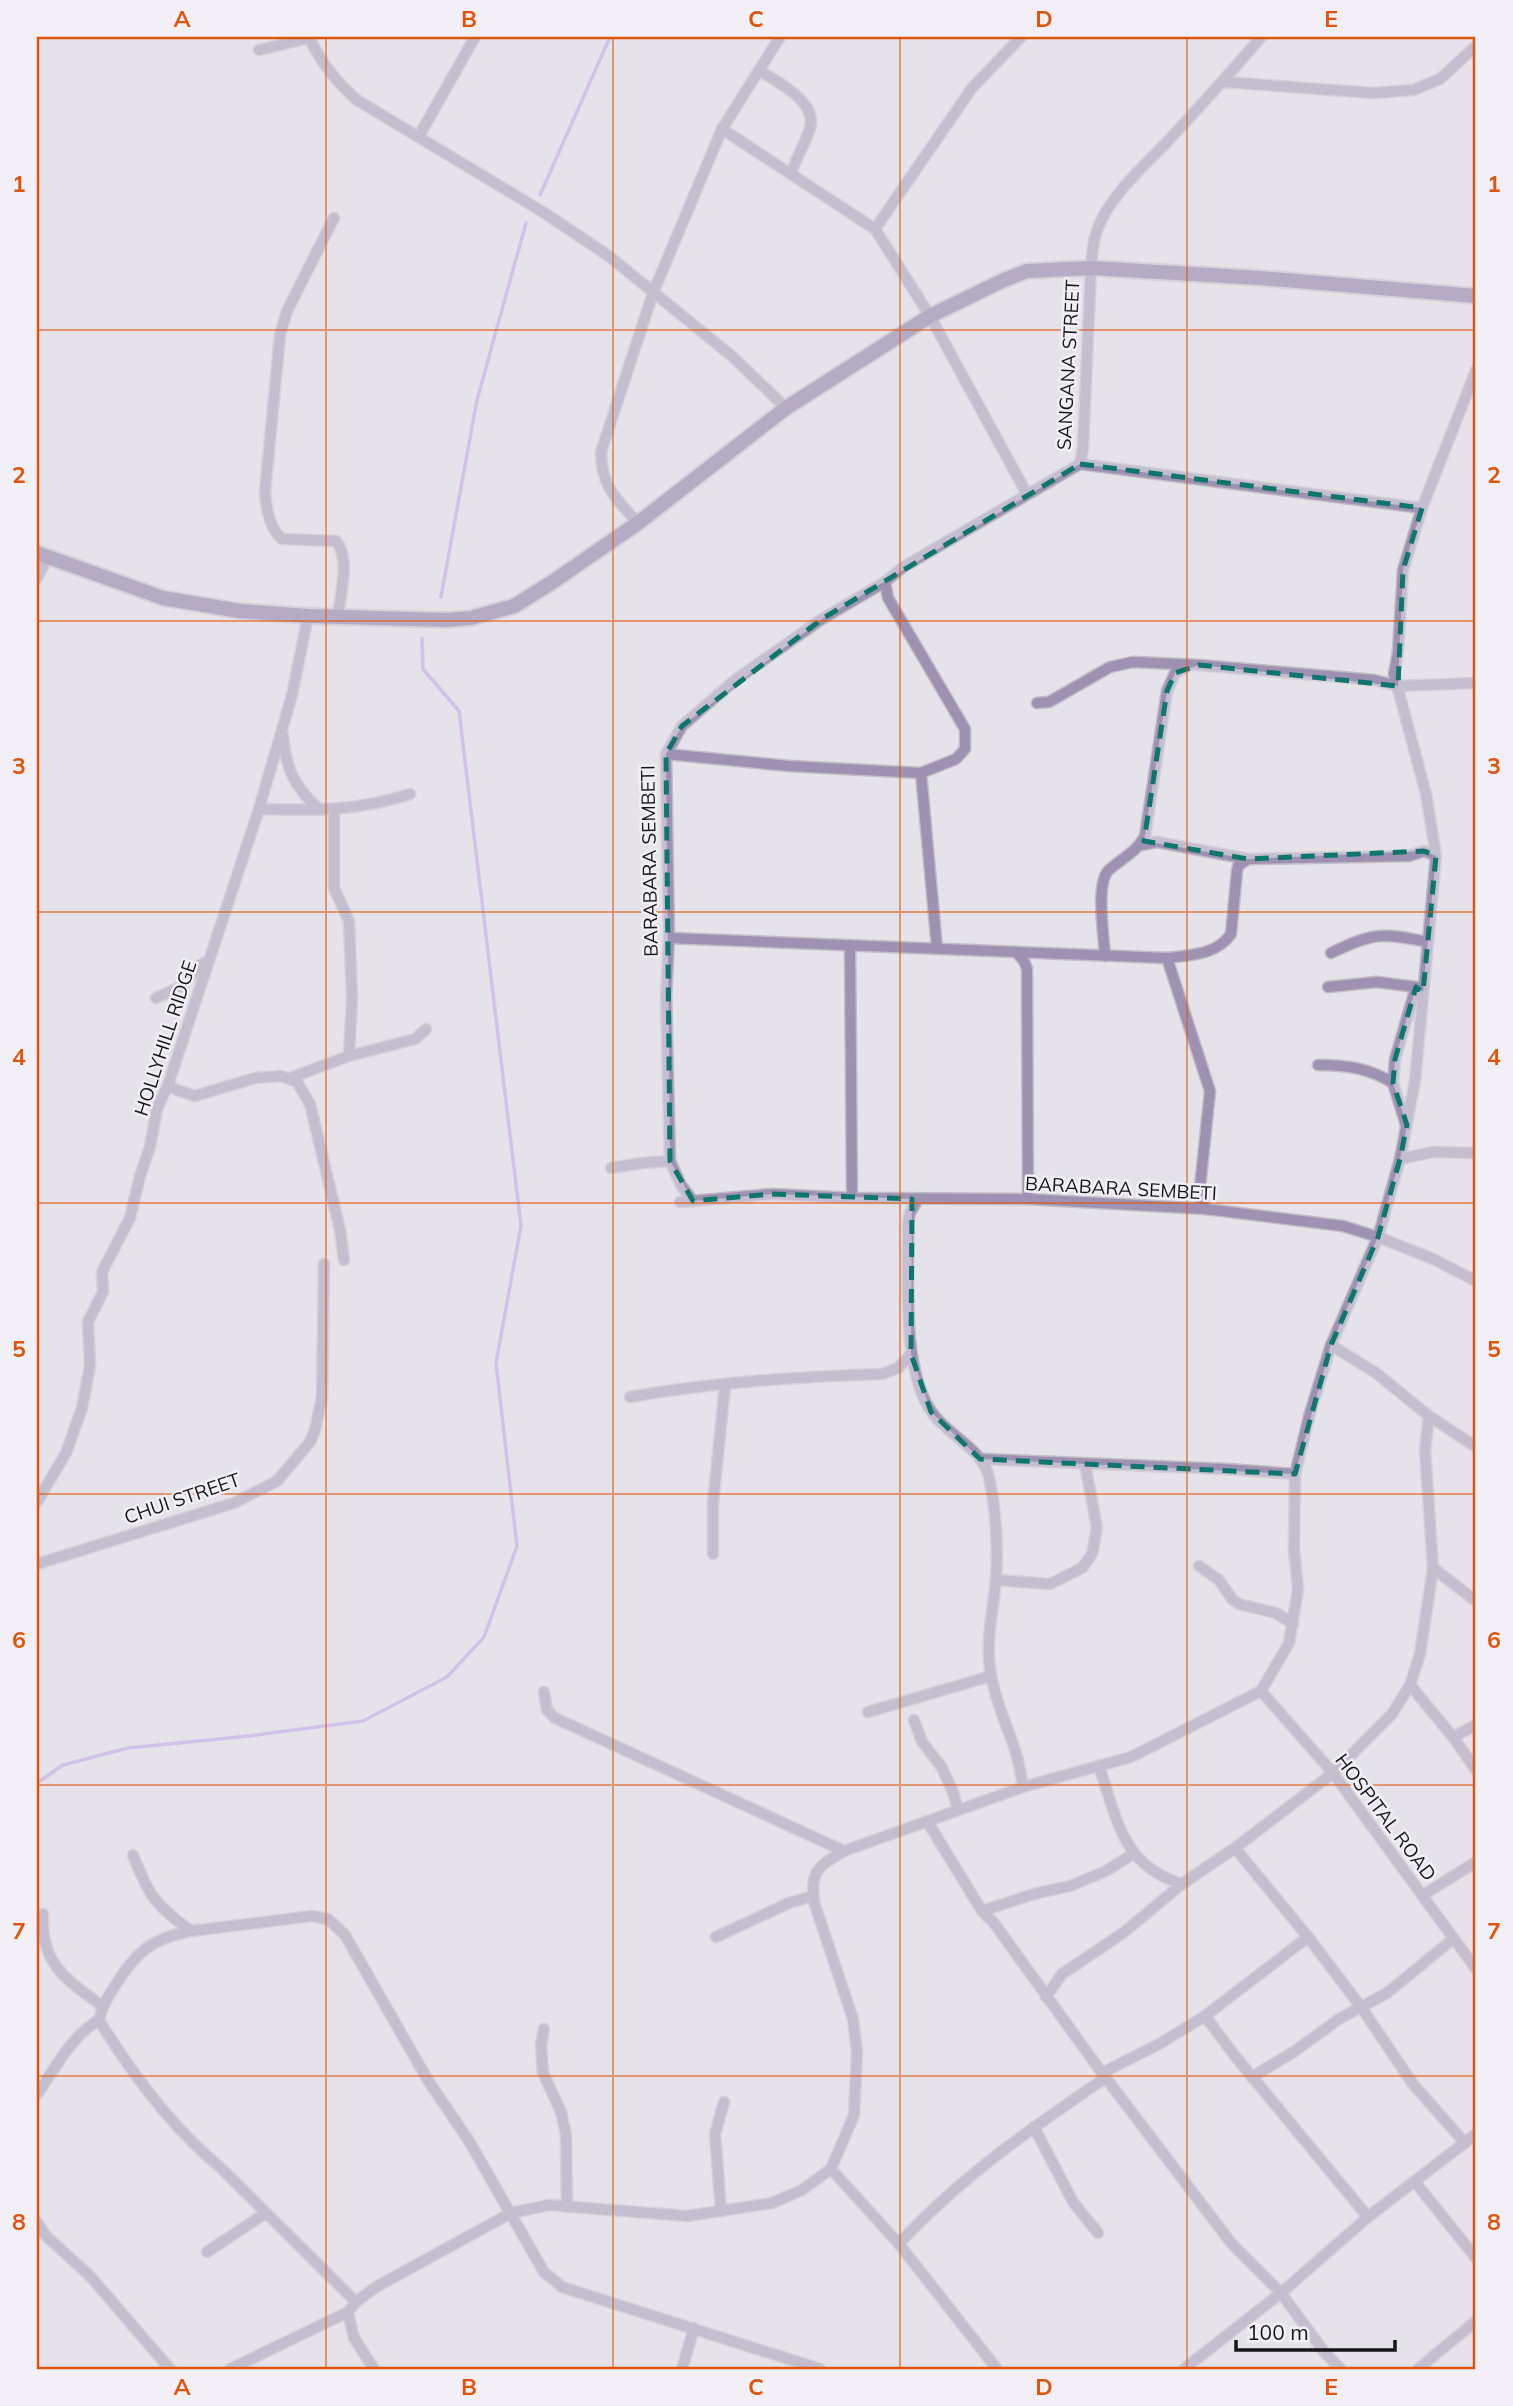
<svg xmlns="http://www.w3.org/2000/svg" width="1513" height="2406" viewBox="0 0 1513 2406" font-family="Mulish,sans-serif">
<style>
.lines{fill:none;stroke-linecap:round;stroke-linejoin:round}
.stream{stroke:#ba9ae7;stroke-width:3.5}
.street-casing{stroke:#c0bdc4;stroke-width:13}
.secondary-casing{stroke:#c0bdc4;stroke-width:18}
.street{stroke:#9e91b2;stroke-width:10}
.secondary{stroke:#7c6999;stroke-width:14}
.marked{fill:none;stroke:#0f766e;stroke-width:5;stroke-dasharray:14 9;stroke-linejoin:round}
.grid{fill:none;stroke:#de560d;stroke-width:2;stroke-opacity:0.55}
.labels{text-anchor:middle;stroke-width:5;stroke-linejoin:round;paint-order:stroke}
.street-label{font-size:19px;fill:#161518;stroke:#f2eff7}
.neatline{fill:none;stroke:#de560d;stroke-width:2.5}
.grid-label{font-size:23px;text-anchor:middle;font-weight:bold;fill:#de560d}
</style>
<rect width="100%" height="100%" fill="#e5e2ea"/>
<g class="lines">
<g class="stream">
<polyline points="540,195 610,37"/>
<polyline points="441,597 477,400 526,223"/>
<polyline points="37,1783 63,1765 128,1748 249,1736 363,1721 447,1677 484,1637 517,1546 496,1363 521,1226 459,711 423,669 422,638"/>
</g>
<g class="street-casing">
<g id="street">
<path d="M309,37C321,63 336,81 357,100L543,212L610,257L733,357L786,408"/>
<polyline points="259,50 309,38"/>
<path d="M759,70C776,82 818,101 810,128C805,144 796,158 791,174"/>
<polyline points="1223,82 1374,93 1413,90 1440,79 1476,46"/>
<polyline points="722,129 875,229 930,316 1027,494"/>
<polyline points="419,136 475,37"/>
<path d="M334,218L287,311L280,335L265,492C266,507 269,528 282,539L336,541C351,559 340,594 338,617"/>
<polyline points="875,229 972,88 1021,37"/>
<path d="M1080,464L1083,448L1091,268C1092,253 1093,239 1099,225C1113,193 1143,167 1167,142C1199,107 1231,73 1261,37"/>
<path d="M638,523C616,499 601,486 601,452L653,293L722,129L780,37"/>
<polyline points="37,578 48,557"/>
<polyline points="1037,703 1049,702 1110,667 1133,662 1199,665 1374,680 1398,686 1476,683"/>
<path d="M283,735C286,769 294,787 320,810"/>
<polyline points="666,754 789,766 921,773 956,759 965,749 965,729 888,598 885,582 903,567 1080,464 1422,508"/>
<polyline points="921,773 937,948"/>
<path d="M259,809C316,810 354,812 410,794"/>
<polyline points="334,810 334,888 349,921 352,999 349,1056"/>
<polyline points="1141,845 1157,842 1248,859"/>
<path d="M669,938L1167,958C1190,955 1217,955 1231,934L1237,871L1238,866L1248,859L1409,856L1424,851L1436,856"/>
<polyline points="850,947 852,1198"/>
<polyline points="1016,952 1024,961 1027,969 1028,1199"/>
<path d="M1331,953C1372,933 1382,932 1427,942"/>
<path d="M1105,956C1104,936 1095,883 1109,870C1122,858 1137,852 1145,836L1167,691L1175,673L1190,665"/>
<polyline points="1167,958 1210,1091 1199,1197 1206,1209"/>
<polyline points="1328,987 1377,982 1416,987 1420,990"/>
<polyline points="156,998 183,986 200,965 209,961"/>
<path d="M1318,1065C1346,1065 1369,1068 1393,1083L1406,1125"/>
<polyline points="290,1078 349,1056 415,1039 426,1029"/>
<polyline points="1393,1083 1395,1059 1416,987"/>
<polyline points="168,1085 177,1090 195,1096 255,1078 281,1076 297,1082 310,1104 340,1230 344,1260"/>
<polyline points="1400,1159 1433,1152 1476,1153"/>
<polyline points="611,1168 642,1163 670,1161"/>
<path d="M918,1199L910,1213L908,1223C909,1276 901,1367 931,1411C946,1435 983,1448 989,1478C996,1508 998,1549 996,1579C994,1606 987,1631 989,1658C991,1691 1005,1720 1015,1750C1019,1762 1021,1775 1023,1787"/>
<polyline points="693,1201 681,1185 670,1161 666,997 669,938 666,754 682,726 735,680 822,619 885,582"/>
<polyline points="680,1202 772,1194 852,1198 1028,1199 1206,1209 1343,1226 1378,1237 1433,1259 1476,1281"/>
<polyline points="1331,1345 1376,1373 1429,1416 1476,1447"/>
<path d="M630,1397C713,1382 797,1377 882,1374L898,1368L911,1354"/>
<polyline points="980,1459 1225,1469 1295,1474"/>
<polyline points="37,1502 66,1453 82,1408 90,1366 88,1322 103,1292 102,1272 130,1218 140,1176 150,1147 157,1109 168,1085 259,809 292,695 308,616"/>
<polyline points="713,1554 713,1503 725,1386"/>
<polyline points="37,1564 234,1503 277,1481 310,1442 315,1430 322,1397 324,1264"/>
<polyline points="1199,1566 1219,1580 1232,1599 1239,1604 1276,1613 1293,1624"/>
<polyline points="1433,1568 1476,1601"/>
<polyline points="996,1580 1050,1584 1082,1568 1092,1554 1097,1528 1085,1464"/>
<polyline points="1410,1685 1453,1737 1476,1770"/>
<polyline points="1261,1691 1333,1773 1476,1969"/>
<polyline points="544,1692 547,1710 555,1718 844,1851"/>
<polyline points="868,1712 991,1676"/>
<polyline points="914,1720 922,1742 941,1766 953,1792 958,1810"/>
<polyline points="1453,1737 1476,1725"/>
<path d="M1099,1766C1117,1819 1122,1866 1182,1884"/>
<polyline points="927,1821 982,1911 994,1923 1102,2073 1232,2244 1281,2293 1325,2353 1341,2369"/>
<polyline points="1235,1848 1308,1937 1361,2007 1413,2084 1465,2143"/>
<path d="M133,1855C149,1896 155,1905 191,1931"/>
<polyline points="1423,1895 1476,1862"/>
<polyline points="982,1911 1034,1894 1070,1886 1106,1871 1133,1854"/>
<path d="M43,1914C41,1965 65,1978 102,2006"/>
<polyline points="716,1937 789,1903 813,1896"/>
<polyline points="1046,1997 1062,1974 1123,1933 1182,1884 1235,1848 1333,1773 1392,1714 1410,1685 1420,1654 1433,1568 1425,1450 1429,1416"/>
<polyline points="1205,2016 1235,2056 1368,2217"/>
<polyline points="544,2029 541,2045 543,2073 561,2112 566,2135 567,2207"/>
<polyline points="1102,2073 1161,2043 1205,2016 1308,1937"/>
<polyline points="1252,2077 1295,2051 1339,2019 1387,1993 1453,1939"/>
<path d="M37,2094C55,2069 71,2036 99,2020"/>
<polyline points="1034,2127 1073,2202 1098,2233"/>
<polyline points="831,2169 899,2244 997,2369"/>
<polyline points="1415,2182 1476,2258"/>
<polyline points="721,2211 715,2134 724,2102"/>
<polyline points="37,2222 45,2235 90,2276 170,2369"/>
<path d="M899,2244C959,2178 1032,2128 1105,2078"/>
<polyline points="207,2252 266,2213"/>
<path d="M356,2302L221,2168C171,2127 132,2074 99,2020C102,2006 107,1997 115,1986C135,1953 152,1938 191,1931L312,1916L328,1919L345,1935L429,2082L469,2141L544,2272L562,2287L820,2369"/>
<polyline points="230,2369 348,2312"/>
<path d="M374,2369L354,2338L348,2312L356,2302L376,2287L511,2213L549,2205L687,2216L772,2203L802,2190L831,2169L854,2115L857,2052L853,2019L814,1902C810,1870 819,1866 844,1851L1023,1787L1131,1757L1261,1691L1289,1643L1298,1589L1294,1550L1295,1474L1310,1413L1331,1345L1378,1237L1400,1159L1415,1081L1436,856L1426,794L1394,674L1398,652L1403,570L1422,508L1476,370"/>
<polyline points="682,2369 694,2328"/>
<polyline points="1184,2369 1281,2293 1368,2217 1476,2134"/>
<polyline points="1418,2369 1476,2321"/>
</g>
</g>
<g class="secondary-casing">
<polyline id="secondary" points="37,553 163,598 240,611 308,616 446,620 471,618 514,606 551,583 638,523 786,408 930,316 1004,280 1027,271 1091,268 1260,278 1476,296"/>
</g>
<use href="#street" class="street"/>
<use href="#secondary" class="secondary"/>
</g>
<path d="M0 0H1513V2406H0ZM1080,464L1422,508L1403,570L1398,686L1199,665L1175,673L1167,691L1144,841L1248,859L1424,851L1436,856L1423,992L1416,987L1395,1059L1393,1083L1407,1125L1400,1159L1378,1237L1331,1345L1295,1474L980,1459L931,1412L911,1354L912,1199L772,1194L693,1201L670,1161L666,754L682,726L822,619Z" fill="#e5e2ea" fill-opacity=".55" fill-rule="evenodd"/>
<path class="marked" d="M1080,464L1422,508L1403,570L1398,686L1199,665L1175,673L1167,691L1144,841L1248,859L1424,851L1436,856L1423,992L1416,987L1395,1059L1393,1083L1407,1125L1400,1159L1378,1237L1331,1345L1295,1474L980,1459L931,1412L911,1354L912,1199L772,1194L693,1201L670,1161L666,754L682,726L822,619Z"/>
<path class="grid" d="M326,37V2369M613,37V2369M900,37V2369M1187,37V2369M37,330H1476M37,621H1476M37,912H1476M37,1203H1476M37,1494H1476M37,1785H1476M37,2076H1476"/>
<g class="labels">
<g class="street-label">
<text transform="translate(1068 365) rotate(-87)" y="7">SANGANA STREET</text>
<text transform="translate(649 861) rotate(-91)" y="7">BARABARA SEMBETI</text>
<text transform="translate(165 1038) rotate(-72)" y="7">HOLLYHILL RIDGE</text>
<text transform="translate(1121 1188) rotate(3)" y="7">BARABARA SEMBETI</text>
<text transform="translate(182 1498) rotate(-19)" y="7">CHUI STREET</text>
<text transform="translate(1386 1817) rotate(53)" y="7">HOSPITAL ROAD</text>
</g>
</g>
<rect width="1513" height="2406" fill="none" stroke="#f2eff7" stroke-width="77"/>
<path d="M1236 2340v10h159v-10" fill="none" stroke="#161518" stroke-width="3.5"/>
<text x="1247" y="2340" font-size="21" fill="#161518" stroke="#f2eff7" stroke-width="5" paint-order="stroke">100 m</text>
<rect x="38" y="38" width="1436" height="2330" class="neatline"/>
<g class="grid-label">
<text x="182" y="27">A</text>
<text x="469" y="27">B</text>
<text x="756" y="27">C</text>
<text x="1044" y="27">D</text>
<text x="1331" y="27">E</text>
<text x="19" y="192">1</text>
<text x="1494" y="192">1</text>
<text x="19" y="483">2</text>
<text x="1494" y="483">2</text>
<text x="19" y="774">3</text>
<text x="1494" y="774">3</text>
<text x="19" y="1065">4</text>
<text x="1494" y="1065">4</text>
<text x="19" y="1357">5</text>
<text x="1494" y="1357">5</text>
<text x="19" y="1648">6</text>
<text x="1494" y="1648">6</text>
<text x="19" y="1939">7</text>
<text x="1494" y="1939">7</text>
<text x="19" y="2230">8</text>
<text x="1494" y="2230">8</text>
<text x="182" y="2395">A</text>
<text x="469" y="2395">B</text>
<text x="756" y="2395">C</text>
<text x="1044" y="2395">D</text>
<text x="1331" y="2395">E</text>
</g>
</svg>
